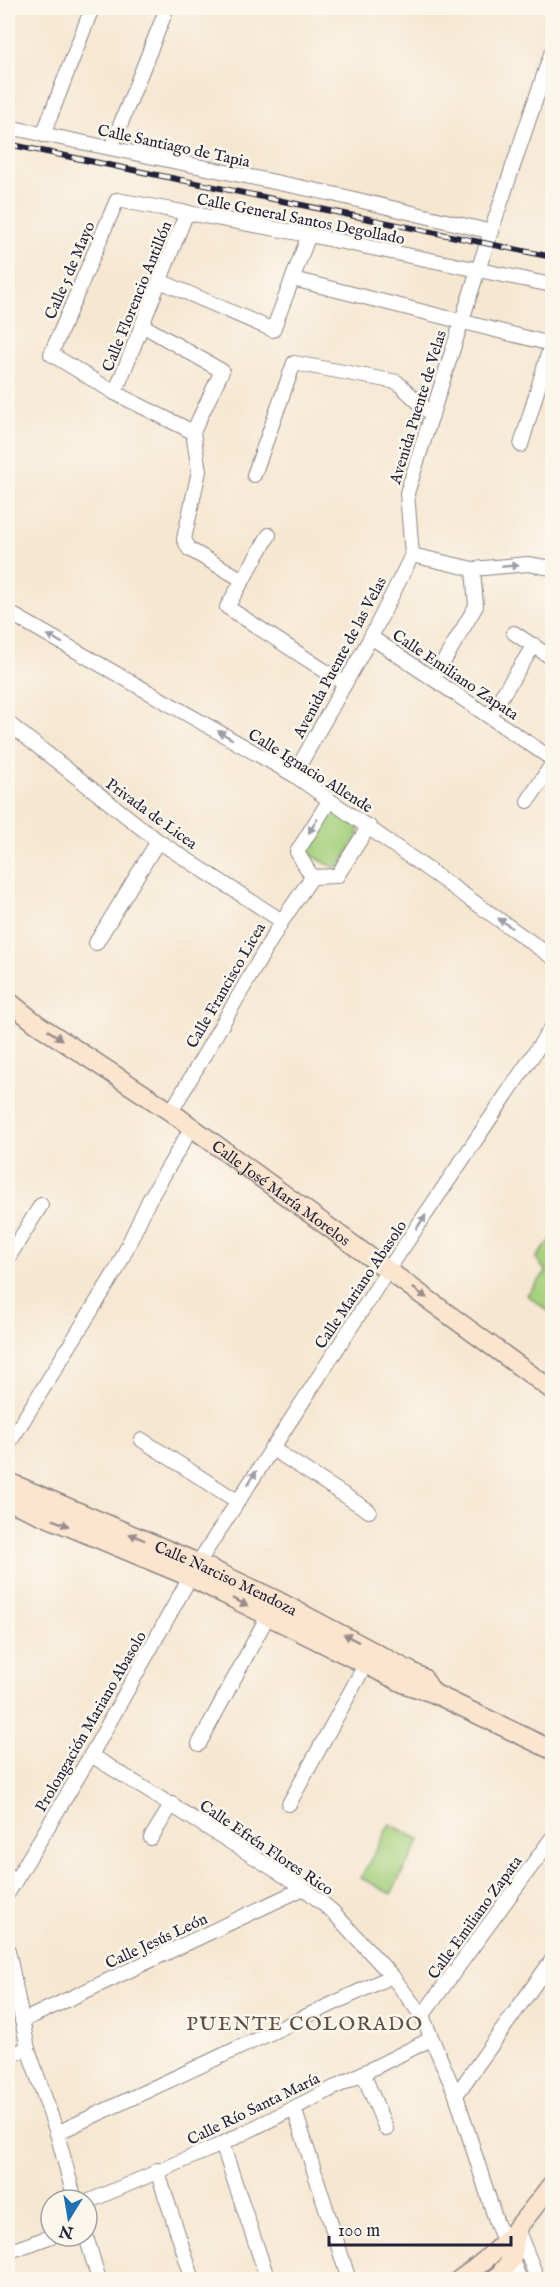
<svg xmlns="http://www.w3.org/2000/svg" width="560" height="2287" viewBox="0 0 560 2287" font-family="'IM FELL English',serif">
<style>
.green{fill:#a6d17e;stroke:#647a5c;stroke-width:1.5}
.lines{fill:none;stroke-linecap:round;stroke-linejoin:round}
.street-casing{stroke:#8c8486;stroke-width:16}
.secondary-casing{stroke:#8c8486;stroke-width:21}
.street{stroke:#fff;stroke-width:14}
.secondary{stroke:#fbe5cf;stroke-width:18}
.rail-casing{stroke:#22223b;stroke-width:6}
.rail{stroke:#fbf7ec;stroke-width:4;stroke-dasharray:11;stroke-linecap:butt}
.oneway{fill:#9c9ca7}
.oneway2{fill:#998d8c}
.labels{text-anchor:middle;stroke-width:5;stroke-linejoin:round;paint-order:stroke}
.street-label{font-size:16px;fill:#22223b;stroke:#fbf7ec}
.quarter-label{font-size:20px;letter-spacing:1.5px;fill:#5f4d47;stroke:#fbf7ec}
</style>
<rect width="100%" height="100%" fill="#fbf7ec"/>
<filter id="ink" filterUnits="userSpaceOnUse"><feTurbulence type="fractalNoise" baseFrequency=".0167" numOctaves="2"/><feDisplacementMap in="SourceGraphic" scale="12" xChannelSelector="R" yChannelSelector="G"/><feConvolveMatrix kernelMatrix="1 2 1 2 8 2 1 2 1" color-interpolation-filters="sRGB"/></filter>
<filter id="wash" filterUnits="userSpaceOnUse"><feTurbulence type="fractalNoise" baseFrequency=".008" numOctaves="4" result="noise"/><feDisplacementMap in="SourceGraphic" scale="24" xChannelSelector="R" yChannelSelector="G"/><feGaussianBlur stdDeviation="1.35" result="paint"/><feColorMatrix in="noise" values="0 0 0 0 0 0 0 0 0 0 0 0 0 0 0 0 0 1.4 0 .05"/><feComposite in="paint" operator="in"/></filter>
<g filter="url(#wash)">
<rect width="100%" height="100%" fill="#f6e7d1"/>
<g class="green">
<polygon points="338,810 359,826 358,835 341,865 332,867 310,854 308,847 330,811"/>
<polygon points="552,1239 552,1314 527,1295 546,1272 536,1258"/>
<polygon points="390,1824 420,1840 391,1894 361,1878"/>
</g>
</g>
<g filter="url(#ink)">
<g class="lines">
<g class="street-casing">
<g id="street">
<polyline points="8,127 333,194 492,232"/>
<polyline points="43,135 92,8"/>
<polyline points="111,148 165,13"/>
<polyline points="293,279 551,344"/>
<polyline points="160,281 273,330 309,235"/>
<polyline points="142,325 222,371 193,432 199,471 184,539 189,549 243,580"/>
<polyline points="115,393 187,212"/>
<polyline points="193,432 115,393 51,354 117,200 309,235 552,285"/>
<polyline points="521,445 552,341"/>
<polyline points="254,475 294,363 397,382 432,415"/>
<polyline points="269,535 227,607 345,684"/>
<polyline points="412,555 407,493 478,270 552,51"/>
<polyline points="412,555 473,569 528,564 552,568"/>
<polyline points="8,612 294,775 552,957"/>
<polyline points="514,633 552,658"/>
<polyline points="371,637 552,759"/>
<polyline points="434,678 476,606 473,569"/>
<polyline points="489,716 534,645"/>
<polyline points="8,723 158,841 282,921"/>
<polyline points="294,775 371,637 412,555"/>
<polyline points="329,801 297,852 312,877 337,876 369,826"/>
<polyline points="528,801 552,764"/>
<polyline points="96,943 158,841"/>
<polyline points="171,1112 282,921 312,877"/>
<polyline points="8,1258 41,1205"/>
<polyline points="142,1440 237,1501"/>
<polyline points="8,1445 117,1269 149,1200 192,1127"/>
<polyline points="271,1448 369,1511"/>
<polyline points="199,1744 272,1608"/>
<polyline points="91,1755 304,1888 333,1912 392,1976 422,2016 456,2095 497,2224 520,2280"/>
<polyline points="289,1804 365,1665 372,1657"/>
<polyline points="151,1838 172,1804"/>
<polyline points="8,1893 91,1755 198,1563 388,1270 552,1027"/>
<polyline points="8,1950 28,2049 57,2133 75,2200"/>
<polyline points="422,2016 552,1838"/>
<polyline points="22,2021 304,1888"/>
<polyline points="8,2055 28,2049"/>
<polyline points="363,2073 386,2129"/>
<polyline points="456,2095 552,1960"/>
<polyline points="294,2108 349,2280"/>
<polyline points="57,2133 392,1976"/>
<polyline points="222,2144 268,2280"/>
<polyline points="157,2170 193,2280"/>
<polyline points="87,2202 222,2144 431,2039"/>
<polyline points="517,2229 538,2280"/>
<polyline points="86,2236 99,2280"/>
<polyline points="8,2252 52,2236"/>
</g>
</g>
<g class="secondary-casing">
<g id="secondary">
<path id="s1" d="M8,1001L37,1024L171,1112L552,1390"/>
<path id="s2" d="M8,1482L198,1563L276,1600L423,1678L433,1693"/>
<polyline points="8,1501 190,1577 405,1684 433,1693 552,1750"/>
<path d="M459,2280C500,2252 523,2222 552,2184"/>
<polyline points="495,2280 512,2259 517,2229"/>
</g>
</g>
<use href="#street" class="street"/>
<use href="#secondary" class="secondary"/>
<g class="rail-casing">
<polyline id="rail" points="8,144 552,257"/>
</g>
<use href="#rail" class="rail"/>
</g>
<defs><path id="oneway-solid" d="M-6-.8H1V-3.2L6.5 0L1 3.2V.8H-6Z" transform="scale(1.5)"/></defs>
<g class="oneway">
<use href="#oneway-solid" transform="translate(510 566) rotate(-5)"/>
<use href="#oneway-solid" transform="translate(55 639) rotate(-150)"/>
<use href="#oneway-solid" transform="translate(225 735) rotate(-150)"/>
<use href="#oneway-solid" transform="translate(313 826) rotate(121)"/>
<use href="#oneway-solid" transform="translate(505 923) rotate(-145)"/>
<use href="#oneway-solid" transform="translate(421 1222) rotate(-56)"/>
<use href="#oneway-solid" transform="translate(252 1478) rotate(-58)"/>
</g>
<g class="oneway2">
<use href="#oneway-solid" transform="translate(55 1035) rotate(34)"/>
<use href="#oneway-solid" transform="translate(420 1293) rotate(36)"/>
<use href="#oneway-solid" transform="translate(61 1523) rotate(23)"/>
<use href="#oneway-solid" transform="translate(137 1537) rotate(-157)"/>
<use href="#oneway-solid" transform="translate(240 1602) rotate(26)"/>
<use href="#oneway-solid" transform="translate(351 1638) rotate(-153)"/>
</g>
</g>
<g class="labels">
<g class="street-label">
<text transform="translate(174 145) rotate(12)" y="6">Calle Santiago de Tapia</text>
<text transform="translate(301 218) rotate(11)" y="6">Calle General Santos Degollado</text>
<text transform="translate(69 270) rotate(-67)" y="6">Calle 5 de Mayo</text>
<text transform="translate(136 296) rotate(-68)" y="6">Calle Florencio Antillón</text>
<text transform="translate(417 407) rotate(-73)" y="6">Avenida Puente de Velas</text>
<text transform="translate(339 657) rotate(-62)" y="6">Avenida Puente de las Velas</text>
<text transform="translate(456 674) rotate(34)" y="6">Calle Emiliano Zapata</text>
<text transform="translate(311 770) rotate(32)" y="6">Calle Ignacio Allende</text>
<text transform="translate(152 813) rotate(36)" y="6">Privada de Licea</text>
<text transform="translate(225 985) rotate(-60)" y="6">Calle Francisco Licea</text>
<text dy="6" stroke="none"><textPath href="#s1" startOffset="334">Calle José María Morelos</textPath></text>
<text transform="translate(360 1284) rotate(-56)" y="6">Calle Mariano Abasolo</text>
<text dy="6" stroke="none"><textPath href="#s2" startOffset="238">Calle Narciso Mendoza</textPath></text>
<text transform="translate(90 1721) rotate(-60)" y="6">Prolongación Mariano Abasolo</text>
<text transform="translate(267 1847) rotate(34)" y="6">Calle Efrén Flores Rico</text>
<text transform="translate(474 1917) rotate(-54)" y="6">Calle Emiliano Zapata</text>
<text transform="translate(156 1940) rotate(-25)" y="6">Calle Jesús León</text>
<text transform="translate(253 2108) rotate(-26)" y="6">Calle Río Santa María</text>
</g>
<g class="quarter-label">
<text x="305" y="2030">PUENTE COLORADO</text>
</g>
</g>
<rect width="560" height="2287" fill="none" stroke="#fbf7ec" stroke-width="30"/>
<g transform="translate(69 2218) rotate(191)"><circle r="28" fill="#fbf7ec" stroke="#a4a2a5" stroke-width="1.5"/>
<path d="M0-4.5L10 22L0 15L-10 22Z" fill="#1f6fb2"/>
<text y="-9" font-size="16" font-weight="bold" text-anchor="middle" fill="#22223b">N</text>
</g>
<path d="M329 2236v9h182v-9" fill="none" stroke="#22223b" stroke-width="3"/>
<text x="338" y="2236" font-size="18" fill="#22223b" stroke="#fbf7ec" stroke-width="4.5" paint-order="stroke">100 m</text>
</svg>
